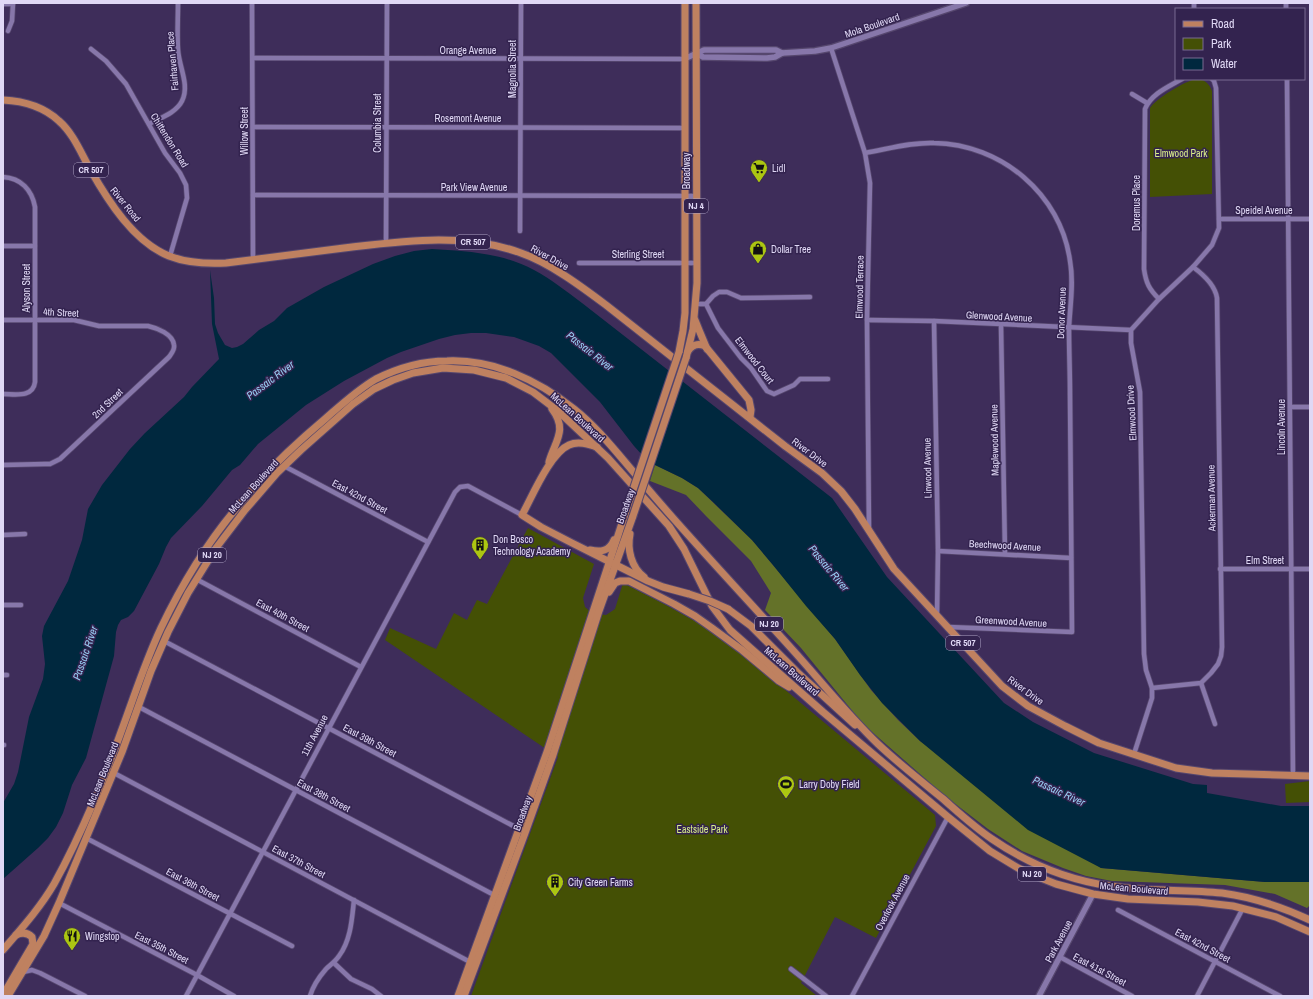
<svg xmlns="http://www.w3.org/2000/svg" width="1313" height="999" viewBox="0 0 1313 999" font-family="'Archivo Narrow',sans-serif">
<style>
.green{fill:#445005}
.forest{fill:#647229}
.water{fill:#00283e}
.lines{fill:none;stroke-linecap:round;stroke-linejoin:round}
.minor-casing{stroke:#56476e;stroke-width:6}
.tertiary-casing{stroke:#56476e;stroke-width:8}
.primary-casing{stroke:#56476e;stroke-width:9}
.minor{stroke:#8777aa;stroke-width:4.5}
.tertiary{stroke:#8777aa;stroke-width:5.5}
.primary{stroke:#bf8160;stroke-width:7}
.primary-bridge-casing{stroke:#56476e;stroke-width:9;stroke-linecap:butt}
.primary-bridge{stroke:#bf8160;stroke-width:7}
.labels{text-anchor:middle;stroke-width:3;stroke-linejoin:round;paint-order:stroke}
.shield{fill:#33234f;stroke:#aca2c3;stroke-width:1}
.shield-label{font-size:9px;font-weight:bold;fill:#e0d8f5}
.street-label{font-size:10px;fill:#e0d8f5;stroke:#33234f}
.park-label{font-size:10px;fill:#d9ee89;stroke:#33234f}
.poi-label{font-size:10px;fill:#e0d8f5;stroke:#33234f;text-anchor:start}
.water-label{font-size:11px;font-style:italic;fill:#98cef3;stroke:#33234f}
</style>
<rect width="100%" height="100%" fill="#3e2d5a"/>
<g class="green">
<path d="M1196,79C1204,79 1209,83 1212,91V194L1150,197V108C1155,99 1185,81 1196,79Z"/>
<path d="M528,528L594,564L583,598L585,607L592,613L606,615L615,609L623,583C662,603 700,621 735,648L935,815L936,826L876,938L835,917L801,983L817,996H471L558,757L385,640L390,628L436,649L454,613L467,620L477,600L487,604Z"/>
<polygon points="1310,781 1310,802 1286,803 1285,784"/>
</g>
<polygon class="forest" points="655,465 682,478 698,488 752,540 835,639 871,690 898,720 920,741 1101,868 1265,882 1310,882 1310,905 1307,908 1275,894 1225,885 1112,881 1086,876 1063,868 1022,851 988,829 945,796 863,724 801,648 765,610 771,593 751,561 706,516 686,495 650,481"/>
<path class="water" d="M432,249C466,251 503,253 534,270C551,279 566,291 582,303L832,498L887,577L1004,703L1033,722L1094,753L1193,784L1207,785V793L1281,806H1310V882H1265L1101,868L1028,830L920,741L882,703L860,675L835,639L806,606L773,565L752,540L712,501L698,488L682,478L655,465L643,456L634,446L600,402L551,353L539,346L514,337L486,333H471L455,335L439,339L401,352L387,358L344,381L306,405L258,444L240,465L232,470L202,506L171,538L166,547L159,564L134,611L128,617L121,620L118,625L116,632L114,656L86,758L72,785L63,813L56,827L48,838L38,848L3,879V803L14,784L18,772L29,717L43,679L45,664L42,636L44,626L68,581L82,540L88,509L102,485L130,449L145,433L184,397L192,387L219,359L212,324L210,270L214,298L215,324L218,333L225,345L232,348L237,347L243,344L259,330L274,321L287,308L324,287L373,264L395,256L414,251Z"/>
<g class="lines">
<g class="minor-casing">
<g id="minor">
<polyline points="252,3 253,259"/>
<polyline points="1194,3 1194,9"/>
<polyline points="1286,3 1286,9"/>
<polyline points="3,4 13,4"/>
<polyline points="8,31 12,21 13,3"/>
<polyline points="831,48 865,153 870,183 867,320 869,530"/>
<polyline points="91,49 106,61 126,84 165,153 180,173 186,185 187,198 170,256"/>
<polyline points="253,58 684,59"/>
<polyline points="1287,79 1293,776"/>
<polyline points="1132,94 1147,103"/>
<path d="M149,124C160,118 176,113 182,101C190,85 179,67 178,50C177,34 178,19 178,3"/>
<polyline points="253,127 684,128"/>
<path d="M865,153C888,149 911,142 934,143C1001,144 1061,194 1070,261C1074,283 1070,306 1069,328C1069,350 1070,373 1070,395C1070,474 1071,553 1072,632L948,627"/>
<path d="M3,177C21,178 32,190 35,207V382C33,398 15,394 3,394"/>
<polyline points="253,195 696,196"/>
<polyline points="1219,219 1310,219"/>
<polyline points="520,231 521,3"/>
<polyline points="386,243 387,3"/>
<polyline points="3,246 35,246"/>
<polyline points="579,263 697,263"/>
<path d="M1159,299C1149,289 1146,283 1144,269L1145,109C1151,94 1168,87 1182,79"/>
<polyline points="696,304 706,304 718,328 741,358 751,368 767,391 774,394 794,385 800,379 828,379"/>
<polyline points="706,304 713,296 719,292 727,292 741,298 810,297"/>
<path d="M3,320H74L99,326H148C157,328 173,334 174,345C175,350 171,354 169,357L60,459L50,464H45L3,465"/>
<polyline points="867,320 934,321 1131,330"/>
<polyline points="934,321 938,551 937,615"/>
<polyline points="1001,325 1005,554"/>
<polyline points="1290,407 1310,407"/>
<polyline points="284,466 428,542"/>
<polyline points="3,535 25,534"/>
<polyline points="938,551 1071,558"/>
<polyline points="1220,569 1310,569"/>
<polyline points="196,579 361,667"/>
<polyline points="3,605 21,605"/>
<polyline points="164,641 521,830"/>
<polyline points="3,675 7,675"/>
<polyline points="1201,683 1215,724"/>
<path d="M1152,688L1201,683L1211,673L1218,664L1221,656L1222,647L1217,298C1215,285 1204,275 1193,267"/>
<polyline points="139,707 496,896"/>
<polyline points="3,745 4,745"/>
<polyline points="1134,754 1152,698 1152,688 1146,670 1144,654 1140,392 1131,343 1131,330 1159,299 1193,267 1212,245 1219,228 1216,88 1214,81 1212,79"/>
<polyline points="114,773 472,963"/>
<polyline points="86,838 292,946"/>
<polyline points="59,903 197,975 234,996"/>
<polyline points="1118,910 1280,996"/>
<polyline points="1060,957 1132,996"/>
<polyline points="334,963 351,979 372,989 381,996"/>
<polyline points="791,969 826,996"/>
<polyline points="23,972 32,970 40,973 85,996"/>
<polyline points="186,996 455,492 460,487 468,486 522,515"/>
<path d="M310,996C313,986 319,977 326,969C330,965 335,962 339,956C351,940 352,918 354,900"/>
<polyline points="852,996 948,817"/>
<polyline points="1197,996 1243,908"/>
</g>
</g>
<g class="tertiary-casing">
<g id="tertiary">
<polyline points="696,53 703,57 767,58 775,57 782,53 815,51 831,48 966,3"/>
<polyline points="684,59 704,50 776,50 782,53"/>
<polyline points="1039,996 1093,894"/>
</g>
</g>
<g class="primary-casing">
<g id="primary">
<path d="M3,100C24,101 43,106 59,121C73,133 81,153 90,169C108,201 134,242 169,256C187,263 207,264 226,263C266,258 305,253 344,248C403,241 464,232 521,253C550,263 582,287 606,305L785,446L822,473L841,491L855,509L894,569L1002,686L1028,706L1065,726L1099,743L1176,768L1212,773L1310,776"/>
<polyline points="695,320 699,330 707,349"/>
<path d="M688,351C692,345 698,343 705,346L749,400L751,410L750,417"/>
<polyline points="679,352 683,331 685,313 685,3"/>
<polyline points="686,358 693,329 697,283 696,3"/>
<path d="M597,447C588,444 578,441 569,445C550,453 532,497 522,515L541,527L572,543L648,581L663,587L689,594"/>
<path d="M549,462C555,441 568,430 552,409"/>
<path d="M630,534C627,549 631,567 644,577"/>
<path d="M590,550C600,552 609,552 614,540"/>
<polyline points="609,592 615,583 620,581 629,581 674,604 695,616 712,628 742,650 779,681 789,687"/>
<polyline points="728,609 751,626 797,672 855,725"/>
<path d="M3,950C21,929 40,908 54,884C69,857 82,829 94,801C103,778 113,755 121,732C134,697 145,662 161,628C182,584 208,541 240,504C265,472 294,445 325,419C341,405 357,390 376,379C398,368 422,361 447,361C493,359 538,380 574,409C593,424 609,443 625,462C641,481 657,500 673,518C712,562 752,605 791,648C820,680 847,714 878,744C898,763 920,780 942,798C958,812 974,827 992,839C1027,863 1068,880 1111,886C1148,892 1185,889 1222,893C1253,897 1282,907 1310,920"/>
<path d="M3,995L33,944L32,937C27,932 22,932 16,935"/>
<polyline points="8,996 44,936 59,903 122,752 151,671 168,632 188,593 216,548 245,510 277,473 301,450 353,404 374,389 393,380 413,373 443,368 474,370 506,378 533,392 558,411 608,458 669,526 684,549 712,606 730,630 823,712 948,817 990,851 1018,868 1031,874 1056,884 1093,894 1128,899 1198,902 1233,906 1276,917 1310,932"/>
<polyline points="458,996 547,752 626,511"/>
<polyline points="464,996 525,833 553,755 599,611 633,516"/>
</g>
</g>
<use href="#minor" class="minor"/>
<use href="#tertiary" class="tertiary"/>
<use href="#primary" class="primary"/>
<g class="primary-bridge-casing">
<g id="primary-bridge">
<polyline points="626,511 679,352"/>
<polyline points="633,516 686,358"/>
<polyline points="689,594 710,601 728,609"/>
</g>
</g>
<use href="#primary-bridge" class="primary-bridge"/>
</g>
<defs>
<g id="supermarket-pin" transform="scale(0.9)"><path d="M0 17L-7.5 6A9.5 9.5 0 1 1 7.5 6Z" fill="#acc611" stroke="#33234f"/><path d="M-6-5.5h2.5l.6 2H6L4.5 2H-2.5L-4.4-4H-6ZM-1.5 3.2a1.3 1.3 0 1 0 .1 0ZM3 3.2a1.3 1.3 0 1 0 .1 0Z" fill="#111"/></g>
<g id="shop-pin" transform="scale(0.9)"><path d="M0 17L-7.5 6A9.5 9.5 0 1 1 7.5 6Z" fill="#acc611" stroke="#33234f"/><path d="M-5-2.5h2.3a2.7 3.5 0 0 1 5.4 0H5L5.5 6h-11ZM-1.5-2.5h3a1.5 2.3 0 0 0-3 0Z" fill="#111"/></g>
<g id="building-pin" transform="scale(0.9)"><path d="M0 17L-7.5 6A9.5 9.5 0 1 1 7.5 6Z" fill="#acc611" stroke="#33234f"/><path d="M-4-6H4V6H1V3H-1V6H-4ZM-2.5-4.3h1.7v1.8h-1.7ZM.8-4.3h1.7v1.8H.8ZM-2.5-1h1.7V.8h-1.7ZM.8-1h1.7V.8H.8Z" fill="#111"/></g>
<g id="stadium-pin" transform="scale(0.9)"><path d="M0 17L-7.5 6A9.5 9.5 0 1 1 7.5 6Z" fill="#acc611" stroke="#33234f"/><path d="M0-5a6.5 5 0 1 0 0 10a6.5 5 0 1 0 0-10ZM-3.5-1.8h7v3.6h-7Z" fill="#111"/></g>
<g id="restaurant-pin" transform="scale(0.9)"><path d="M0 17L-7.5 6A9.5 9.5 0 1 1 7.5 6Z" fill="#acc611" stroke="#33234f"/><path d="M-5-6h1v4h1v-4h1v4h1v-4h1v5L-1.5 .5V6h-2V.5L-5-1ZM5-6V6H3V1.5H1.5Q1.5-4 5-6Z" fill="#111"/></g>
</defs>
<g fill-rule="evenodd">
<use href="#supermarket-pin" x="759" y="168"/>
<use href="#shop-pin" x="758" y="249"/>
<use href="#building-pin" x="480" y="545"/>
<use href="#stadium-pin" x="786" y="784"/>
<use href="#building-pin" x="555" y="882"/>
<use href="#restaurant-pin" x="72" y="936"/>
</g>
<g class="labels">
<g class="shield">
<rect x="74" y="163" width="34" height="14" rx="3"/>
<rect x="684" y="199" width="24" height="14" rx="3"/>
<rect x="456" y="235" width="34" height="14" rx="3"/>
<rect x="198" y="548" width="28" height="14" rx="3"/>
<rect x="755" y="617" width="28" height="14" rx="3"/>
<rect x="946" y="636" width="34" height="14" rx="3"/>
<rect x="1018" y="867" width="28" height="14" rx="3"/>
</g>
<g class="shield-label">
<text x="91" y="173">CR 507</text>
<text x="696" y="209">NJ 4</text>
<text x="473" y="245">CR 507</text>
<text x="212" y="558">NJ 20</text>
<text x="769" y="627">NJ 20</text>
<text x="963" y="646">CR 507</text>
<text x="1032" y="877">NJ 20</text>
</g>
<g class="street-label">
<text transform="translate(872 25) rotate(-19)" y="4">Mola Boulevard</text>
<text x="468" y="54">Orange Avenue</text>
<text transform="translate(172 61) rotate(-95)" y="4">Fairhaven Place</text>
<text transform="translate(512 69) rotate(-90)" y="4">Magnolia Street</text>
<text x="468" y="122">Rosemont Avenue</text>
<text transform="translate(377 123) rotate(-90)" y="4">Columbia Street</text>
<text transform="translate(244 131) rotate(-90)" y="4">Willow Street</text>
<text transform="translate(170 140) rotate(58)" y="4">Chittendon Road</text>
<text transform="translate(686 171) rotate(-90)" y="4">Broadway</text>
<text x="474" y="191">Park View Avenue</text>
<text transform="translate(1136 203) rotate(-90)" y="4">Doremus Place</text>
<text transform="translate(126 204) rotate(51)" y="4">River Road</text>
<text x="1264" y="214">Speidel Avenue</text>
<text x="638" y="258">Sterling Street</text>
<text transform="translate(550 257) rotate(29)" y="4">River Drive</text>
<text transform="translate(859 287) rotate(-89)" y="4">Elmwood Terrace</text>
<text transform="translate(26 288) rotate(-90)" y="4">Alyson Street</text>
<text transform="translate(61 312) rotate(3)" y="4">4th Street</text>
<text transform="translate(1061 313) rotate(-88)" y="4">Donor Avenue</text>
<text transform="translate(999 316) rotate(3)" y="4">Glenwood Avenue</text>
<text transform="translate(755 360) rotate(52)" y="4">Elmwood Court</text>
<text transform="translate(107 403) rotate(-44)" y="4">2nd Street</text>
<text transform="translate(1131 413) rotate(-93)" y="4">Elmwood Drive</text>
<text transform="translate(578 417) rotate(42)" y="4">McLean Boulevard</text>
<text transform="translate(1281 427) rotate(-90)" y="4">Lincoln Avenue</text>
<text transform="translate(994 440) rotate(-91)" y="4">Maplewood Avenue</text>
<text transform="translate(810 452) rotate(37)" y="4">River Drive</text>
<text transform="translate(927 468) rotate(-91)" y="4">Linwood Avenue</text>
<text transform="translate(253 486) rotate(-48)" y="4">McLean Boulevard</text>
<text transform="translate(360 496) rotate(28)" y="4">East 42nd Street</text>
<text transform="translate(1211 498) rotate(-91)" y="4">Ackerman Avenue</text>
<text transform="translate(625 506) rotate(-71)" y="4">Broadway</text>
<text transform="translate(1005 545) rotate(3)" y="4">Beechwood Avenue</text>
<text x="1265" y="564">Elm Street</text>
<text transform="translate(283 615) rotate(28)" y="4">East 40th Street</text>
<text transform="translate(1011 621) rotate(3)" y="4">Greenwood Avenue</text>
<text transform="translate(792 671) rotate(41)" y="4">McLean Boulevard</text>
<text transform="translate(1026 690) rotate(36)" y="4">River Drive</text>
<text transform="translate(314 735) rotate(-62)" y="4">11th Avenue</text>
<text transform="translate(370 740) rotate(28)" y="4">East 39th Street</text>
<text transform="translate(102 774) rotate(-68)" y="4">McLean Boulevard</text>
<text transform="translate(324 795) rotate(28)" y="4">East 38th Street</text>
<text transform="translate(522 813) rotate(-70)" y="4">Broadway</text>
<text transform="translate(299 861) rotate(28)" y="4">East 37th Street</text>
<text transform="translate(193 884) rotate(28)" y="4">East 36th Street</text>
<text transform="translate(1134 888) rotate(5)" y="4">McLean Boulevard</text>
<text transform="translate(892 902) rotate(-62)" y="4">Overlook Avenue</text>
<text transform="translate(1058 941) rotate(-62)" y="4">Park Avenue</text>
<text transform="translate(1203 945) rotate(28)" y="4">East 42nd Street</text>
<text transform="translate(162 947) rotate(27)" y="4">East 35th Street</text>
<text transform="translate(1100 969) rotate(28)" y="4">East 41st Street</text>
</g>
<g class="park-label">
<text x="1181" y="157">Elmwood Park</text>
<text x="702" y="833">Eastside Park</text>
</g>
<g class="poi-label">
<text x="772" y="172">Lidl</text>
<text x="771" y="253">Dollar Tree</text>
<text x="493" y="543">Don Bosco<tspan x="493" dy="12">Technology Academy</tspan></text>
<text x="799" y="788">Larry Doby Field</text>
<text x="568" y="886">City Green Farms</text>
<text x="85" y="940">Wingstop</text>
</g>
<g class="water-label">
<text transform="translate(590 351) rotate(38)" y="4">Passaic River</text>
<text transform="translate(270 380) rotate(-37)" y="4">Passaic River</text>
<text transform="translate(829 568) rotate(50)" y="4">Passaic River</text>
<text transform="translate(85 653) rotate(-71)" y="4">Passaic River</text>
<text transform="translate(1059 791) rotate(25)" y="4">Passaic River</text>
</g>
</g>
<rect width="1313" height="999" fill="none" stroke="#e0d8f5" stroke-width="8"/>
<rect x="1175" y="8" width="130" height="72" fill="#33234f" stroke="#786b91"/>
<rect x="1183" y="21" width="20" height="6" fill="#bf8160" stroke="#786b91"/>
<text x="1211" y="28" font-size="12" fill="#e0d8f5">Road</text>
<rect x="1183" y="38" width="20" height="12" fill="#445005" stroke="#786b91"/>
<text x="1211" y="48" font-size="12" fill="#e0d8f5">Park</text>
<rect x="1183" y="58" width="20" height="12" fill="#00283e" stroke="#786b91"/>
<text x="1211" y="68" font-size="12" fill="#e0d8f5">Water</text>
</svg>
